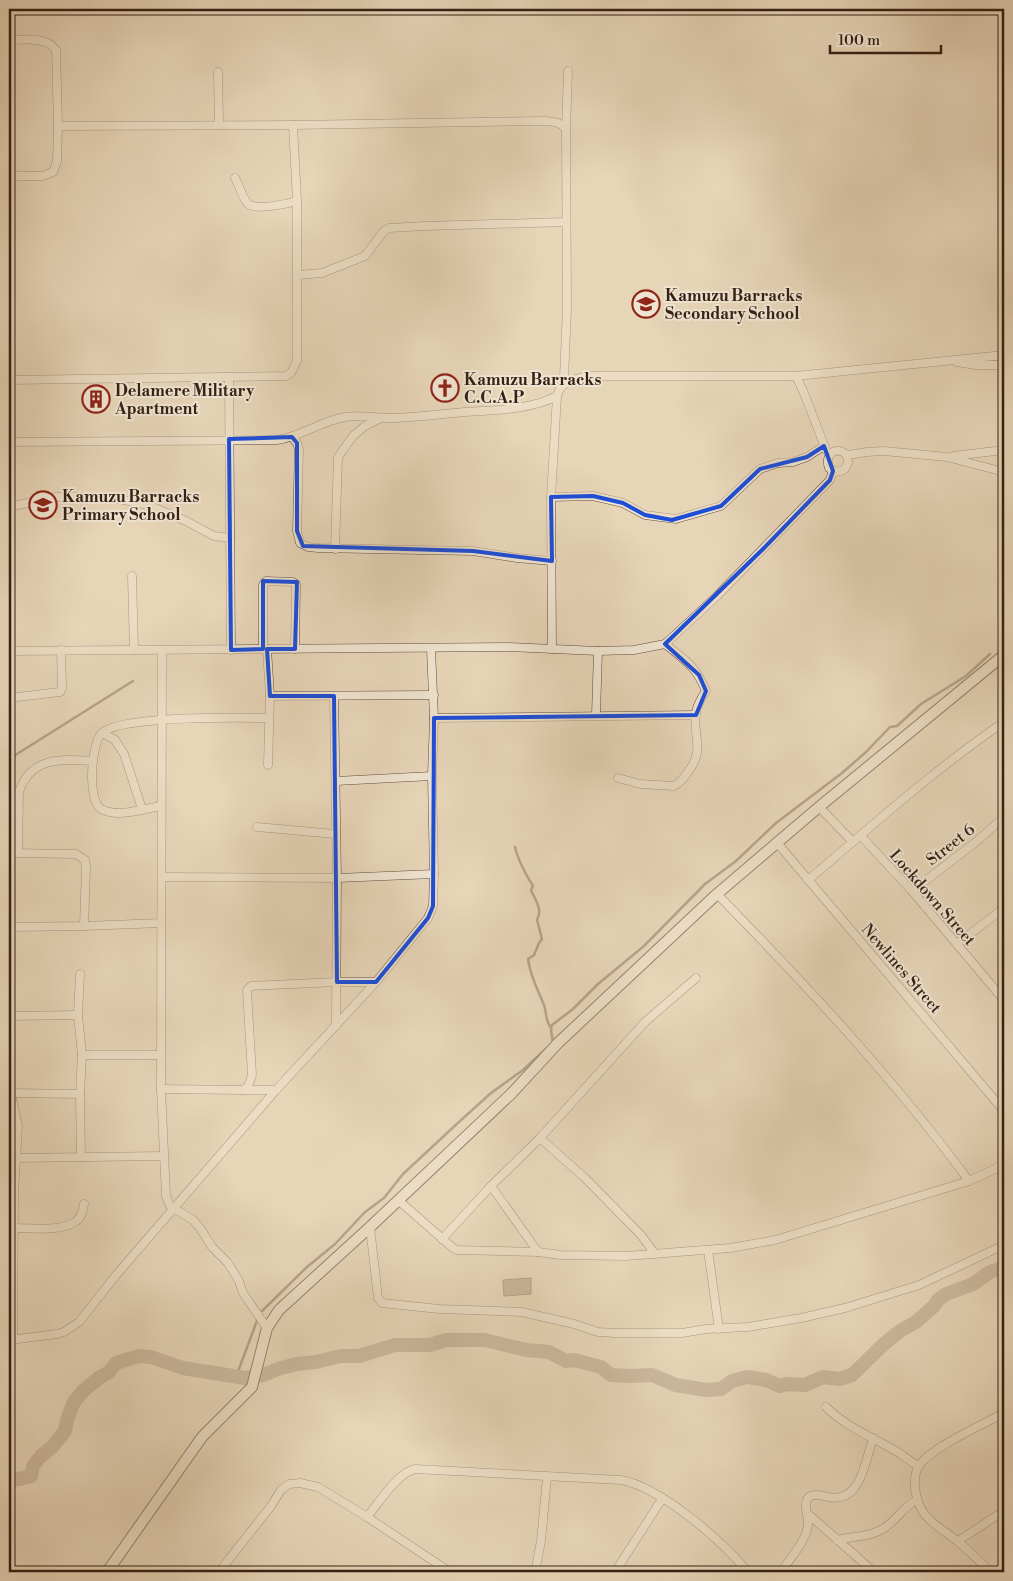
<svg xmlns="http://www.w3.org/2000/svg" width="1013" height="1581" viewBox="0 0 1013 1581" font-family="'Libre Bodoni',serif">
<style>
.water{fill:#aa9781;stroke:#7b6756}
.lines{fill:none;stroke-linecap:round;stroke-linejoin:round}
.stream{stroke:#7b6756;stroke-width:2.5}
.river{stroke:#aa9781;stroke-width:14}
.street-casing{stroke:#624d3e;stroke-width:9}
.secondary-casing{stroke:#352015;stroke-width:12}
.street{stroke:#efe4d1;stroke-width:8}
.secondary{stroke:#efe4d1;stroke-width:10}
.marked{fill:none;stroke:#1d4ed8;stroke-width:4;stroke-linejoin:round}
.labels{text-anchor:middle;stroke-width:4;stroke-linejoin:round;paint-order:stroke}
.poi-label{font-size:16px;font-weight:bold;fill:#352015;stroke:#efe4d1;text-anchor:start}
.street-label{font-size:16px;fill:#352015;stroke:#efe4d1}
</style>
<rect width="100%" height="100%" fill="#e7d5b8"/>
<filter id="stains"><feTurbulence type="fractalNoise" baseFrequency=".004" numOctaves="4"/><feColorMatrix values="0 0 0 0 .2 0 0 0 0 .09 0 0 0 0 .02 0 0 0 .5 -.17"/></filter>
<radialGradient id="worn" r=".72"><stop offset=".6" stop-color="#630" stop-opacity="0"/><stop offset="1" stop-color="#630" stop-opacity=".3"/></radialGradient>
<polygon class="water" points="531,1278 531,1294 504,1296 503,1280"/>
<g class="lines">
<g class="stream">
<polyline points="9,759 133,681"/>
<path d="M515,847C518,861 525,873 533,886L531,890C535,900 543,909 537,920L542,939L539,943L534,955L528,959C530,976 538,990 544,1005C547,1014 545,1020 551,1028"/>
<path d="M552,1043C554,1037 549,1031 552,1025L573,1009L598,984L644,946L705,884L736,861L776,823L842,773L866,752L890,727L897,726L921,704L966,676L990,654"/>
<polyline points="262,1311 307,1267 335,1244 365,1212 384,1198 403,1174 459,1122 491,1093 523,1070 548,1047"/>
<polyline points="236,1377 258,1318"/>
</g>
<polyline class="river" points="9,1478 19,1479 31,1476 33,1466 41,1456 52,1447 65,1431 67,1420 71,1409 74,1402 83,1391 100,1377 109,1372 116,1363 139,1356 151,1357 183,1368 245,1378 263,1375 281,1368 297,1364 316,1362 341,1356 359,1356 395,1345 430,1345 446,1340 485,1340 526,1350 549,1352 566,1361 574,1360 601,1367 611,1375 631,1376 652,1375 676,1385 706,1390 721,1389 732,1381 747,1377 766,1380 780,1386 786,1384 805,1385 823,1377 840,1379 852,1375 884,1344 900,1331 916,1322 934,1306 938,1300 946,1294 973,1284 990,1272 1004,1267"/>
<g class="street-casing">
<g id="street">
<path d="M9,40C23,40 46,36 56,50L58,126L57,162L53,172L43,176H9"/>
<polyline points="218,72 219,125"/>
<polyline points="566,130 568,71"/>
<path d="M235,178C239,185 242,196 247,203C254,211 287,204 297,201"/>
<polyline points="298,275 322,273 365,256 384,231 389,228 425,226 566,222"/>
<polyline points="957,362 976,365 1004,365"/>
<polyline points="796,376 804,393 826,450"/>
<polyline points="229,377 231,650"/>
<polyline points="9,380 286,376 291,373 297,361 297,201 293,125"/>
<polyline points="561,387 569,381 586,376 796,376 1004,355"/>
<polyline points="292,437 297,443 299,449 297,531 300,543 308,547 318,548 473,551 517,558 552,561"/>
<path d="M9,442L277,440C300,437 321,421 345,417C362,414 378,419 395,418C418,417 441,414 464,412C494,410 530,410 557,396L564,378L567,308L566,130C561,122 555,122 546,121L293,125L58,126"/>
<path d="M847,455L848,463L844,470L836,472L829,468C824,454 836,445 847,455L867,452L884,451L947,457L1004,472"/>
<polyline points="953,456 1004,450"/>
<polyline points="551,497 593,496 623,503 645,515 676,519 721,506 760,469 778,463 793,462 807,457 824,446"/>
<polyline points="9,507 56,497 68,496 119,499 148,505 186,521 214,536 230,538"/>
<polyline points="335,549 338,457 353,436 365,426 381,418"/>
<polyline points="132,576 134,650"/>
<polyline points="263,649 263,585 266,581 293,582 296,584 295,649"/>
<polyline points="267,649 270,696 268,765"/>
<polyline points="552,649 551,497 557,396"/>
<polyline points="162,650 161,1089 166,1196 170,1206 193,1220 200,1228 212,1247 228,1263 239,1281 243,1293 267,1328"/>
<polyline points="9,651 509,647 598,651 634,650 665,644 717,596 830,480 833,471"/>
<polyline points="270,696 434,695"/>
<polyline points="334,696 337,878 336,1026"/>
<polyline points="9,698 60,692 62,688 61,650"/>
<polyline points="596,715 598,651"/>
<polyline points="434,718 696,715"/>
<polyline points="103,733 115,740 124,754 142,809"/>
<path d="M618,778L640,784L674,786C680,783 684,778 688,772C706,748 692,737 696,712C698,703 701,698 706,691C695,665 686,661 665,644"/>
<polyline points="336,781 432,776"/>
<path d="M161,806C143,809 117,818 101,809C87,801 91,743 102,733C122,715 238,718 268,718"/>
<polyline points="819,807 853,842"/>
<polyline points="257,827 335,834"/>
<polyline points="861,836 912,891 1004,1000"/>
<polyline points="778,844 1004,1111"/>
<polyline points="9,853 76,854 85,860 86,867 84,926"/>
<path d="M18,853L19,792C31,756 62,759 93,761"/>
<polyline points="163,877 337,878 434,874"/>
<path d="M808,880C872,826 935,769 1004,722"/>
<polyline points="912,891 976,842 1004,817"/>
<path d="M717,894C806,985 894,1079 969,1181"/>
<polyline points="9,927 84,926 161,923"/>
<polyline points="957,944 1004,908"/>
<polyline points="80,974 78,1015 82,1055 80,1094 81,1157"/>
<polyline points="9,1016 78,1015"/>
<polyline points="82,1055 161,1055"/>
<polyline points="161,1089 243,1090 248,1087 252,1075 247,990 251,986 337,982 376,982"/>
<polyline points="243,1090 276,1090"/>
<polyline points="9,1093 80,1094"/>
<polyline points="11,1093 18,1126 14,1192 13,1340"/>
<polyline points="540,1138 585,1178 641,1235 655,1254"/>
<polyline points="15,1158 163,1156"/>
<polyline points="491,1186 538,1252"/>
<polyline points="398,1200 453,1248 457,1250 538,1252 560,1255 626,1256 730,1248 775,1240 969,1181 1004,1165"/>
<polyline points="370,1227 378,1298 382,1303 439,1309 522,1312 574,1324 598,1332 615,1333 682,1333 706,1329 748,1327 801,1318 845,1308 919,1285 1004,1245"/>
<path d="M14,1228C30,1228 64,1232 76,1221C82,1217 83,1210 84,1204"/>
<polyline points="442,1239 491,1186 540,1138 645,1022 696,978"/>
<polyline points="708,1250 719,1329"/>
<polyline points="9,1340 57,1334 64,1332 79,1322 117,1274 276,1090 376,982 428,918 433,906 434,874 432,776 434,718 431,649"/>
<path d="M826,1407C844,1425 867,1435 889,1447C899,1452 908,1460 918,1466"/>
<polyline points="807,1513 874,1572"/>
<path d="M367,1517C379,1503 397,1473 415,1469L621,1480C661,1487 722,1541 748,1572"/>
<path d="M837,1540C853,1536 874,1537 887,1526C898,1518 904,1506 917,1500"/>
<polyline points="958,1541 1004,1511"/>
<polyline points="536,1567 541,1541 547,1477"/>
<polyline points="219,1572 271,1506 281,1490 289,1484 300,1483 318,1487 367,1517 450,1572"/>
<polyline points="615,1572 662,1499"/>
<path d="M781,1572C790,1558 805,1543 808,1526C809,1518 802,1503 809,1497C814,1493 823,1496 828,1497C861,1504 865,1462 873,1438"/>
<path d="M991,1572C980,1562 969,1550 957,1541C949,1534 938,1528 930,1520C922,1513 918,1504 916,1494C914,1485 914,1472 920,1464C935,1446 982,1425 1004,1413"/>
</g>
</g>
<g class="secondary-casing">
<polyline id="secondary" points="107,1572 202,1437 252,1387 267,1328 279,1310 370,1227 511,1094 558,1043 717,894 819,807 1004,655"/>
</g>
<use href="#street" class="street"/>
<use href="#secondary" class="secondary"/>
</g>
<path d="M0 0H1013V1581H0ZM292,437L297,443V531L303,546L473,551L552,561L551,497L593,496L623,503L645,515L672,520L721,506L760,469L807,457L824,446L833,471L830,480L762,550L665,644L699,675L706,691L696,715L434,718L433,906L428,918L376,982H337L334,696H270L267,649H295L297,582L263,581V649L231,650L229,439Z" fill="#e7d5b8" fill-opacity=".55" fill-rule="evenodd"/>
<path class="marked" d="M292,437L297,443V531L303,546L473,551L552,561L551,497L593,496L623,503L645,515L672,520L721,506L760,469L807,457L824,446L833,471L830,480L762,550L665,644L699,675L706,691L696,715L434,718L433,906L428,918L376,982H337L334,696H270L267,649H295L297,582L263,581V649L231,650L229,439Z"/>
<defs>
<g id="school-ring" transform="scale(1.4375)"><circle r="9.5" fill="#efe4d1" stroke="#8f2418" stroke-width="1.5"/><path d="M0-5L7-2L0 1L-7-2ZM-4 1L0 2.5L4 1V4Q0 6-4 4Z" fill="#8f2418"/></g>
<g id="church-ring" transform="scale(1.4375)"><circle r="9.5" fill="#efe4d1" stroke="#8f2418" stroke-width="1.5"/><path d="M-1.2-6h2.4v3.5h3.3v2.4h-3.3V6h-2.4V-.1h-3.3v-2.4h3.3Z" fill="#8f2418"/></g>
<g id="building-ring" transform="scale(1.4375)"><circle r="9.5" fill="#efe4d1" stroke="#8f2418" stroke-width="1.5"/><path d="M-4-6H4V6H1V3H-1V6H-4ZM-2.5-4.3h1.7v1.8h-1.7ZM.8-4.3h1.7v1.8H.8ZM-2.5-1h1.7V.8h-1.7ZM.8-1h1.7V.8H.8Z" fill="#8f2418"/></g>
</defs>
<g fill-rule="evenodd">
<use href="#school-ring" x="646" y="304"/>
<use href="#church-ring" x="445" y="388"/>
<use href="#building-ring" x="96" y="399"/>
<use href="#school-ring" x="43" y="505"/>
</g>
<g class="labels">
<g class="poi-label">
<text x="665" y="301">Kamuzu Barracks<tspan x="665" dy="18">Secondary School</tspan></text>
<text x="464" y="385">Kamuzu Barracks<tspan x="464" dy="18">C.C.A.P</tspan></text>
<text x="115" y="396">Delamere Military<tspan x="115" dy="18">Apartment</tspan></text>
<text x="62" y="502">Kamuzu Barracks<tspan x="62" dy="18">Primary School</tspan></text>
</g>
<g class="street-label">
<text transform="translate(950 844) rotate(-38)" y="6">Street 6</text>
<text transform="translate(933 897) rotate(49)" y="6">Lockdown Street</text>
<text transform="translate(902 968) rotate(49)" y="6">Newlines Street</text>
</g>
</g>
<rect width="1013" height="1581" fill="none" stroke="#e7d5b8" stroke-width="30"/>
<rect x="10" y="10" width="993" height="1561" fill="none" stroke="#352015" stroke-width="2.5"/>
<rect x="15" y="15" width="983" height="1551" fill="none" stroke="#352015"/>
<path d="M830 45v8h111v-8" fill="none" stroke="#352015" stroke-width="2.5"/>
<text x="838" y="45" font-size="15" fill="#352015" stroke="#efe4d1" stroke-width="4" paint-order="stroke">100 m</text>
<rect width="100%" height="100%" filter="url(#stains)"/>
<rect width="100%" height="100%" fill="url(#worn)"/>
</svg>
